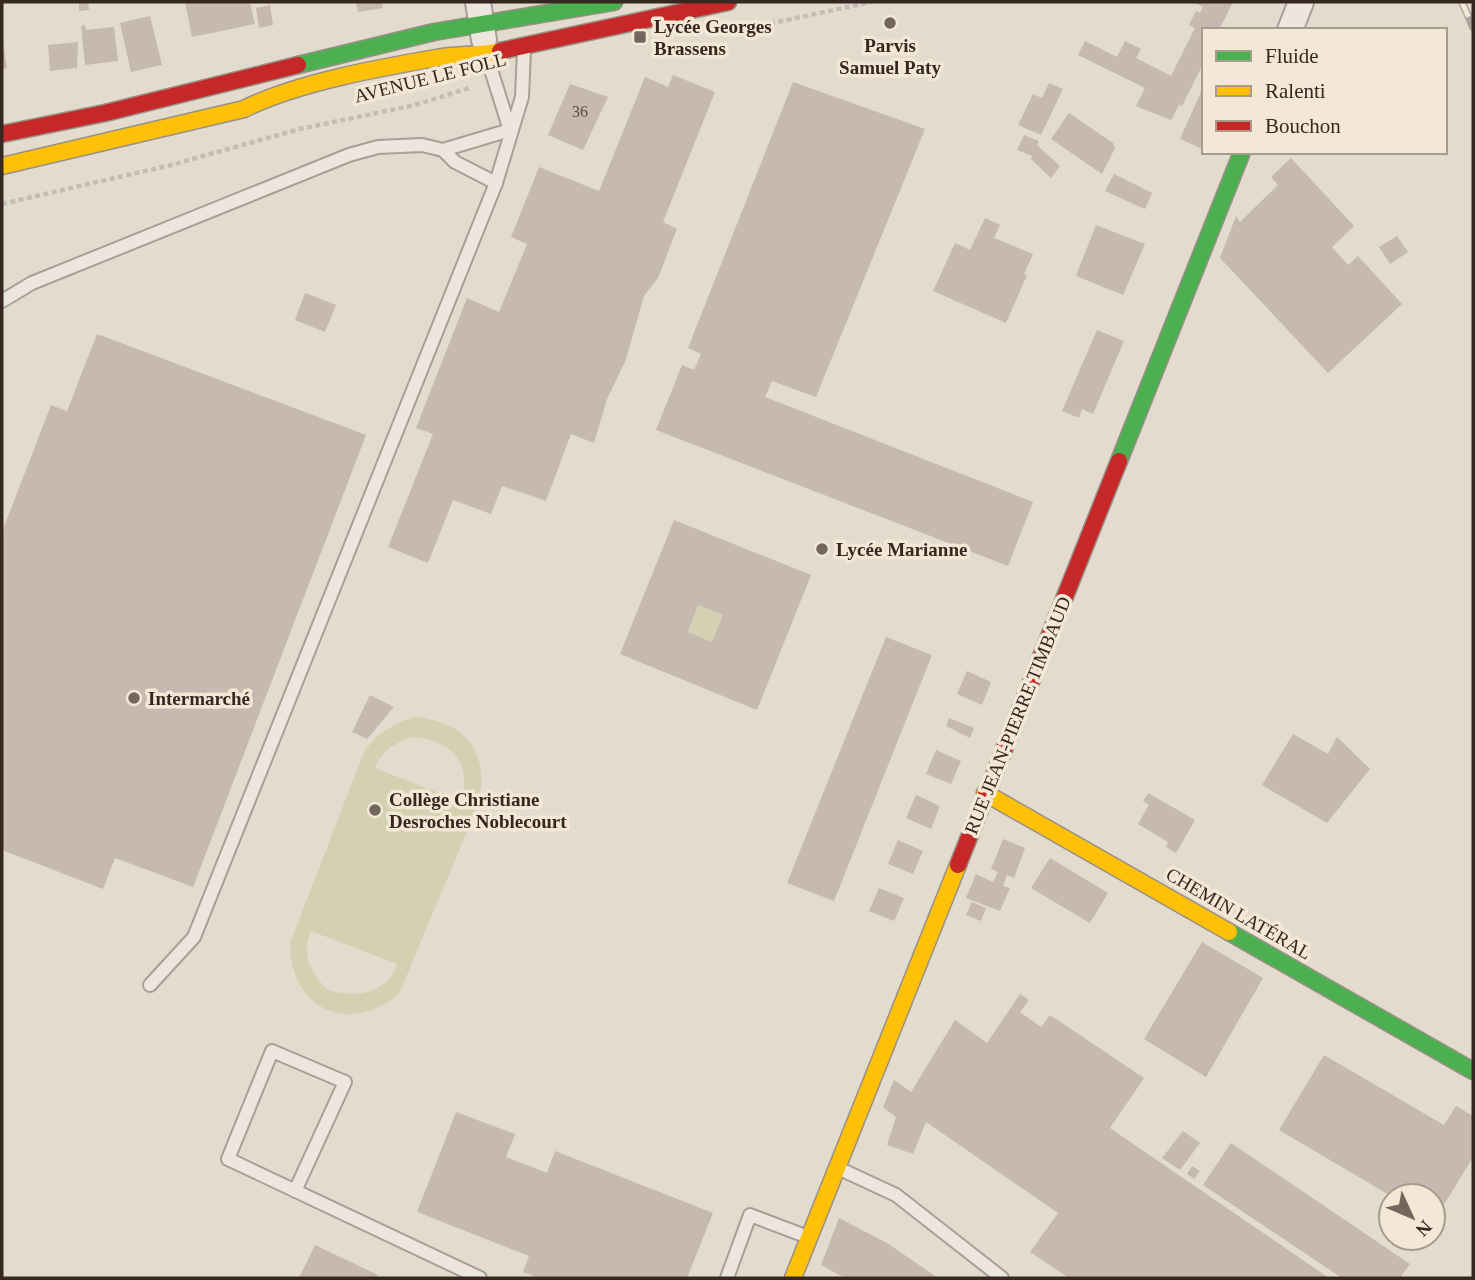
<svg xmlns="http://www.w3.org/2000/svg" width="1475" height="1280" viewBox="0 0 1475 1280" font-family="Georgia,serif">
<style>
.green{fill:#d4d1b2;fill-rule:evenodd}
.building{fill:#c6b9af;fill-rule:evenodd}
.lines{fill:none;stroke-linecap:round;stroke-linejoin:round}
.lane-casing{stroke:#a8a097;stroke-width:16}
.street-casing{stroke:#a8a097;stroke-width:28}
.fast-casing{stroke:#989086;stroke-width:19}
.slow-casing{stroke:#989086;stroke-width:19}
.jam-casing{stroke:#989086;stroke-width:19}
.path{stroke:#c3bdb6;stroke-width:4.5;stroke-dasharray:5 3.5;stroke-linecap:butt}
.lane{stroke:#ece6df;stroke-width:12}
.street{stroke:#ece6df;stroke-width:24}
.fast{stroke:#4caf50;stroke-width:16}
.slow{stroke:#ffc107;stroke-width:16}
.jam{stroke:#c62828;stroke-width:16}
.rail-casing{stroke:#aba59f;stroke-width:8}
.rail{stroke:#f3e7d5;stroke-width:5;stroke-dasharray:16;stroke-linecap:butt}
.poi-dot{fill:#73675d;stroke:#f3e7d5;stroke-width:2.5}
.labels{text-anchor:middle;stroke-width:7;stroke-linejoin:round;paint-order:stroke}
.number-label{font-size:16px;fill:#5a4c44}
.poi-label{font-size:19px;font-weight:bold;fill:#362820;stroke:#f3e7d5;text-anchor:start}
.street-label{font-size:19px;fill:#362820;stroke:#f3e7d5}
</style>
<rect width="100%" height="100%" fill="#e3dbce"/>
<g class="green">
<polygon points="698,605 723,615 712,642 688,632"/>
<path d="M415,717C468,722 490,754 478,805L399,994C348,1036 290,1009 290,943L364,752C379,732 392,724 415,717ZM411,737C451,739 472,762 462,802L375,768C382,750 394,744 411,737ZM311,931L397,964C387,995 355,998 328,990C310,973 301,955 311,931Z"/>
</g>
<g class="building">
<polygon points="79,2 88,2 89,10 79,11"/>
<polygon points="185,2 250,2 255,24 192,37"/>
<polygon points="356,2 382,2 383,8 358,12"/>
<polygon points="1193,2 1233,2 1219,30 1204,30 1204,62 1182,106 1179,105 1171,120 1136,106 1145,88 1078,55 1085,41 1117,57 1125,41 1141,49 1136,58 1171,76 1195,28 1189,25 1196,11 1200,13 1203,7"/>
<polygon points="270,5 273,25 259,28 256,8"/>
<polygon points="150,16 162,65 131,72 120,23"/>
<polygon points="85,25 86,30 114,27 118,61 85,65 81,26"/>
<polygon points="2,35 7,68 2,69"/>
<polygon points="78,42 77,68 50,71 48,45"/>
<polygon points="673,75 715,92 663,222 677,229 658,278 644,296 625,362 607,399 594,443 571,434 546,501 502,486 491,514 453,500 428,563 388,547 433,434 416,428 467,298 499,312 527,244 511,237 539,167 599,191 645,77 668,87"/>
<polygon points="793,82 925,129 816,397 772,381 765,397 1033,502 1008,566 656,430 682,365 694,370 701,354 688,348"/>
<polygon points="1049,83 1063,89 1041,135 1018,125 1033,94 1042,98"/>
<polygon points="570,84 608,97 583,150 548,135"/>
<polygon points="1201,92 1204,93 1204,143 1200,148 1180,139"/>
<polygon points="1069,113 1113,143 1115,148 1102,174 1051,139"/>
<polygon points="1024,135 1039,141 1037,145 1060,166 1051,178 1031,159 1032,156 1017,150"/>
<polygon points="1291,158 1354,226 1332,247 1348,265 1358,256 1402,304 1328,373 1220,258 1236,216 1240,222 1278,185 1271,177"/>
<polygon points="1114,174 1152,193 1145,209 1105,191"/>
<polygon points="985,218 1000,225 994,238 1033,254 1024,274 1027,275 1006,323 933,291 955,243 970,250"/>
<polygon points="1096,225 1145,244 1123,295 1076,276"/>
<polygon points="1397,236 1408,252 1390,264 1379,247"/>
<polygon points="305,293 336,305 325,332 295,320"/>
<polygon points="1097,330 1124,341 1093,414 1082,409 1079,418 1062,411"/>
<polygon points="97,334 366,435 193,887 115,858 103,889 2,850 2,532 51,405 67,411"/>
<path d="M674,520L811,575L757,710L620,654ZM698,605L723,615L712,642L688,632Z"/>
<polygon points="886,637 932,655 834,901 787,883"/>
<polygon points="967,671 991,682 982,705 957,694"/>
<polygon points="370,695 394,707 367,739 352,732"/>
<polygon points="949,718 974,728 970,738 946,726"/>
<polygon points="1293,734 1328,754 1337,737 1370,769 1327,823 1262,785"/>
<polygon points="936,750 961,761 951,784 926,774"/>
<polygon points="1148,793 1195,820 1176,853 1166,847 1168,842 1138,824 1149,805 1143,801"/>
<polygon points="916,795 940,806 931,829 906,818"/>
<polygon points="1003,839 1025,848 1014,878 1007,875 1003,886 1010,888 1000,911 966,898 976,874 993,882 998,872 991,869"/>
<polygon points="898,840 923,851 913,874 888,864"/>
<polygon points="1050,858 1108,893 1090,923 1031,888"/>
<polygon points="879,888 904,898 894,921 869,911"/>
<polygon points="972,902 986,908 981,921 966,915"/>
<polygon points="1202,942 1263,978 1206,1077 1144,1039"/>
<polygon points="1020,994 1029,1000 1020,1012 1041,1027 1050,1015 1144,1078 1110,1128 1329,1278 1069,1278 1030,1252 1058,1213 926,1122 913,1154 887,1145 896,1117 883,1107 894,1080 911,1092 955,1020 987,1043"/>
<polygon points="1324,1055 1444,1125 1456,1106 1473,1116 1473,1157 1433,1223 1433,1196 1391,1196 1279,1130"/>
<polygon points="456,1112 515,1134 506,1157 547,1173 555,1151 713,1213 687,1278 539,1278 523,1272 529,1256 417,1212"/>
<polygon points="1183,1131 1200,1143 1180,1170 1162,1158"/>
<polygon points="1231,1143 1410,1264 1400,1278 1342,1278 1203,1185"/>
<polygon points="1192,1166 1200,1171 1194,1179 1187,1174"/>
<polygon points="839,1218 887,1243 938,1278 845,1278 821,1265"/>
<polygon points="315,1245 378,1275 377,1278 299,1278"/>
</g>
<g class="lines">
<g class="lane-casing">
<g id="lane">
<polyline points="443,150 510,130 487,57"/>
<polyline points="2,301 32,283 349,155 378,147 422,145 443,150 455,162 496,183"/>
<polyline points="150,985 194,937 496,183 522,97 524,50"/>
<polyline points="840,1169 896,1195 1002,1278"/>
<polyline points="295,1191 345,1082 272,1051 228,1159 480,1278"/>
<polyline points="727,1278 750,1215 808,1237"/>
</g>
</g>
<g class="street-casing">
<g id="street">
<polyline points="478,2 484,40"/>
<polyline points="1290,30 1301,2"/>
</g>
</g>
<g class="fast-casing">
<g id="fast">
<polyline points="298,65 434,32 614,2"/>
<polyline points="1119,461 1242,152"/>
<polyline points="1229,932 1473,1071"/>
</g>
</g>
<g class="slow-casing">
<g id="slow">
<path d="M2,166L244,109C296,83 378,68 436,58C457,54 479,56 500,51"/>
<polyline points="985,793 1229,932"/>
<polyline points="793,1278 958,865"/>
</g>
</g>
<g class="jam-casing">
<g id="jam">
<polyline points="500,51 728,2"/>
<polyline points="2,134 105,113 298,65"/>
<polyline points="958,865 1119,461"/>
</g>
</g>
<g class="path">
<polyline points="745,29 871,2"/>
<polyline points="2,204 171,165 300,129 415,105 469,88"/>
</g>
<use href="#lane" class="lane"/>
<use href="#street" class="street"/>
<use href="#fast" class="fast"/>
<use href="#slow" class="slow"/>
<use href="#jam" class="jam"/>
<g class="rail-casing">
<polyline id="rail" points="1462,2 1473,27"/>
</g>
<use href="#rail" class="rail"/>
</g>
<g class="poi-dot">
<circle cx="890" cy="23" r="7"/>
<rect x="633" y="30" width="14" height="14" rx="3.5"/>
<circle cx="822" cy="549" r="7"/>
<circle cx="134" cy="698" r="7"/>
<circle cx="375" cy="810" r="7"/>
</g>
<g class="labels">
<g class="number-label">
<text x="580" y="117">36</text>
</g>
<g class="poi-label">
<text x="654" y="33">Lycée Georges<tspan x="654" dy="22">Brassens</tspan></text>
<text x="890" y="52" text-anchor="middle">Parvis<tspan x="890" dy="22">Samuel Paty</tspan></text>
<text x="836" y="556">Lycée Marianne</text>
<text x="148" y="705">Intermarché</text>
<text x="389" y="806">Collège Christiane<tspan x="389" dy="22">Desroches Noblecourt</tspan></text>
</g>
<g class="street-label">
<text transform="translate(430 77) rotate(-14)" y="7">AVENUE LE FOLL</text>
<text transform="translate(1017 715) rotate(-68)" y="7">RUE JEAN-PIERRE TIMBAUD</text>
<text transform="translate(1239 913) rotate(30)" y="7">CHEMIN LATÉRAL</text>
</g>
</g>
<rect width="1475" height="1280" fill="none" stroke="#362820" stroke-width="7"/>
<rect x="1202" y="28" width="245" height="126" fill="#f3e7d5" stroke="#a79b8d" stroke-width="2"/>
<rect x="1216" y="51" width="35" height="10" fill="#4caf50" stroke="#a79b8d" stroke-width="2"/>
<text x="1265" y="63" font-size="21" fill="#362820">Fluide</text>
<rect x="1216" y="86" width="35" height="10" fill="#ffc107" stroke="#a79b8d" stroke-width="2"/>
<text x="1265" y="98" font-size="21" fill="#362820">Ralenti</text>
<rect x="1216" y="121" width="35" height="10" fill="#c62828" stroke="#a79b8d" stroke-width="2"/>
<text x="1265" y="133" font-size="21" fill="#362820">Bouchon</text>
<g transform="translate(1412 1217) rotate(134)"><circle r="33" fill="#f3e7d5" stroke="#a79b8d" stroke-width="2"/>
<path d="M0-5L12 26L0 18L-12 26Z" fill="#73675d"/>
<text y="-10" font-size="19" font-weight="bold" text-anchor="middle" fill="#362820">N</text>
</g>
</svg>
